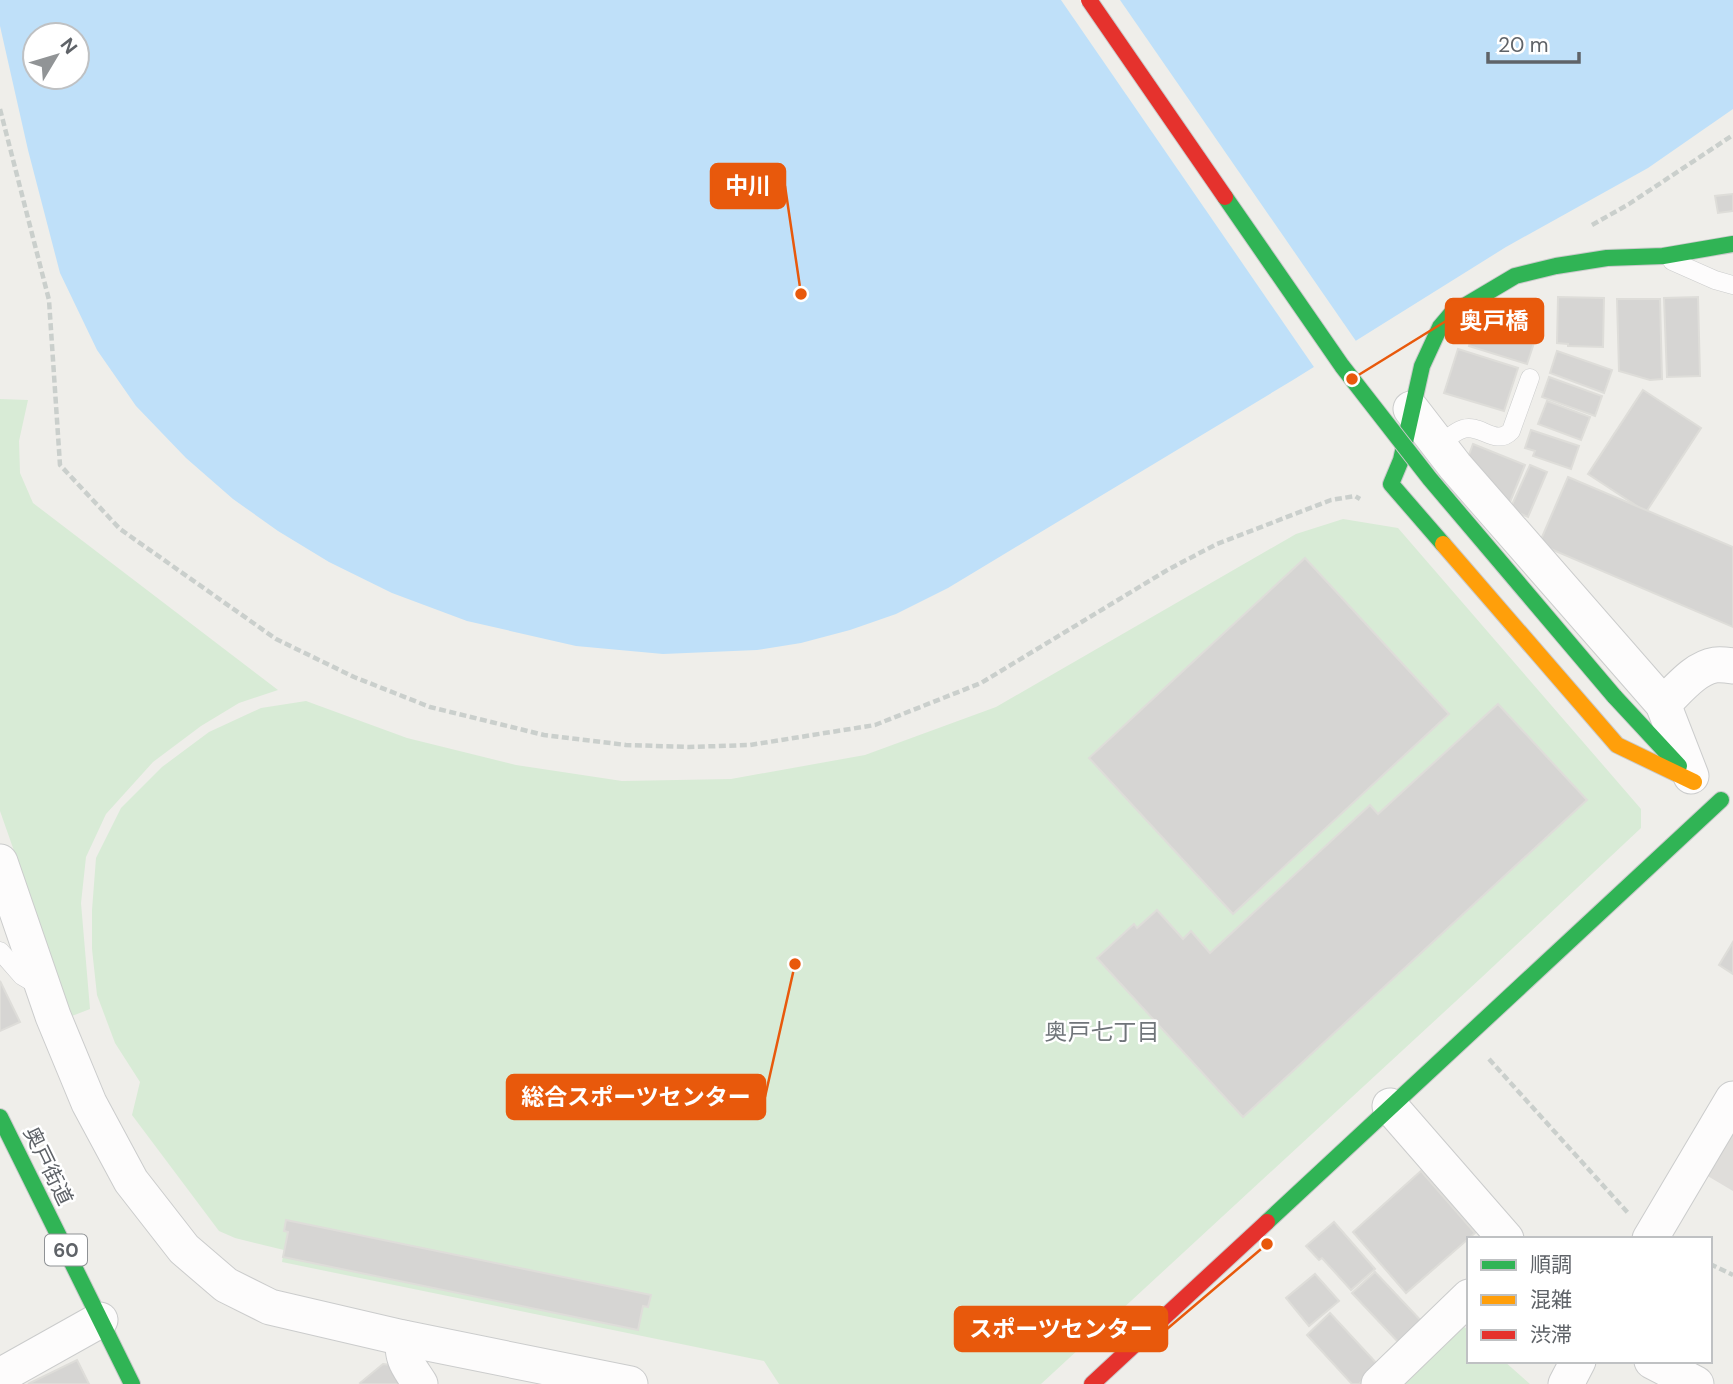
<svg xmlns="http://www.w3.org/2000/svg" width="1733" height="1384" viewBox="0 0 1733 1384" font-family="'DM Sans','Noto Sans JP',sans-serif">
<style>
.industrial{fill:#dfddda}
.green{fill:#d8ebd6}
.water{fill:#bfe0f9;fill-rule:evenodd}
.pier{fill:#efeeea}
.building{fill:#d6d5d3;stroke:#deddd9;stroke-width:2}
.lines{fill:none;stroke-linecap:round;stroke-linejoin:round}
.lane-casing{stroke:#cbcccc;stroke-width:19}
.street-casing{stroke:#cbcccc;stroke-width:37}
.fast-casing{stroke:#cacacb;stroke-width:18}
.slow-casing{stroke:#cacacb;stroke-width:18}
.jam-casing{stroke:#cacacb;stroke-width:18}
.path{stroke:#cacfcc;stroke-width:4.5;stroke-dasharray:7 3.5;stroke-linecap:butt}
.lane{stroke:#fdfcfc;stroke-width:18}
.street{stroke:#fdfcfc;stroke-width:35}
.fast{stroke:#30b455;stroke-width:16}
.slow{stroke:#ff9f0a;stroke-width:16}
.jam{stroke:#e5322d;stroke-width:16}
.fast-bridge-casing{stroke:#cacacb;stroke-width:18;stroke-linecap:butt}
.jam-bridge-casing{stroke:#cacacb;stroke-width:18;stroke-linecap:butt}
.fast-bridge{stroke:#30b455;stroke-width:16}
.jam-bridge{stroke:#e5322d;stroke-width:16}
.labels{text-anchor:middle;stroke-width:5;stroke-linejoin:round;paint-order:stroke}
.shield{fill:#fff;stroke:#8f9295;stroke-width:2}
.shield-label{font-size:19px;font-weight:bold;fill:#5f6368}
.street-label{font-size:21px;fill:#5f6368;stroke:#fff}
.neighbourhood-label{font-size:23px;fill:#70757a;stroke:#fff}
.leader{fill:none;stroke:#e8590c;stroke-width:2.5}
.callout-dot{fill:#e8590c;stroke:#fff;stroke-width:2.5}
.callout{fill:#e8590c;stroke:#e8590c;stroke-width:2.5}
.callout-label{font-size:23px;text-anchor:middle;font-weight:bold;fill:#fff}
</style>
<rect width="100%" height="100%" fill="#efeeea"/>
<polygon class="industrial" points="1733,1129 1733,1191 1706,1175"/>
<g class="green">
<polygon points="0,399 28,400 19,441 20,473 33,503 278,690 239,703 201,726 153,762 106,814 86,857 81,903 90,1009 72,1016 0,811"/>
<polygon points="1343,519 1398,528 1641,809 1641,828 1481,978 1041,1384 779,1384 764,1361 282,1262 284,1250 235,1238 219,1231 132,1115 140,1082 115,1043 97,995 92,949 92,910 96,858 121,808 162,767 209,732 261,708 306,701 407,738 516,765 622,781 731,779 865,755 996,707 1296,534"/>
<polygon points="1456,1320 1469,1331 1469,1361 1504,1361 1530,1384 1390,1384"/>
</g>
<path class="water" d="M0,0H1733V109L1648,168L1506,247L1293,380L948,588L896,614L850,630L801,643L757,650L663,654L576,646L467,621L392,593L329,562L278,531L233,499L186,458L136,406L97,350L60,273L28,150L0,26ZM35,35H77V77H35Z"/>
<polygon class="pier" points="1061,0 1120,0 1358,344 1316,370"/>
<g class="building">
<polygon points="1733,194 1733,211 1718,213 1715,196"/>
<polygon points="1558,297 1604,298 1603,347 1568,346 1568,344 1557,343"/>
<polygon points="1698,297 1700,376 1667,377 1664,298"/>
<polygon points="1617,299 1660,299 1662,379 1650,380 1619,371"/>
<polygon points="1489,322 1536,337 1527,364 1469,346 1473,332"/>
<polygon points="1458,349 1518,368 1504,411 1444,393"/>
<polygon points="1557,351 1612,370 1604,393 1550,373"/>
<polygon points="1549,377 1602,396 1595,416 1542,397"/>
<polygon points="1643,390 1701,428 1646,512 1588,474"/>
<polygon points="1547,401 1590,417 1581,440 1538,424"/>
<polygon points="1531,430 1579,446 1571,469 1533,456 1535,451 1525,448"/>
<polygon points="1473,444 1525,465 1508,507 1467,460"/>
<polygon points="1530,465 1547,472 1528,517 1510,509"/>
<polygon points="1568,477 1733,547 1733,627 1539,544"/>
<polygon points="1305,558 1449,714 1233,914 1089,758"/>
<polygon points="1498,704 1587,800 1243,1117 1097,958 1134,924 1137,928 1157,910 1183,939 1191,931 1210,953 1370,805 1378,814"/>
<polygon points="1733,942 1733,974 1719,965"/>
<polygon points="0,981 20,1022 0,1031"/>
<polygon points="1421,1171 1475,1233 1406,1293 1353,1232"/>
<polygon points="286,1220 651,1295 648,1307 643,1306 638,1330 283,1257 288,1232 284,1231"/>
<polygon points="1334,1222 1375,1269 1351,1290 1322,1258 1319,1260 1306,1246"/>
<polygon points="1375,1272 1425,1325 1402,1346 1352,1293"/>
<polygon points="1315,1274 1339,1301 1309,1326 1286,1298"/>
<polygon points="1330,1313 1379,1366 1359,1384 1352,1384 1307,1335"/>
<polygon points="77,1360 89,1384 28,1384"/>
<polygon points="383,1364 390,1365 405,1384 361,1384 360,1383"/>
</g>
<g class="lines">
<g class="lane-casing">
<g id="lane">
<polyline points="1672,261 1715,280 1733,285"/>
<path d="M1439,445C1446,440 1455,431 1463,429C1480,423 1496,447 1511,431L1530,378"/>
<polyline points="0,951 22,976 39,986"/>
</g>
</g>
<g class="street-casing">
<g id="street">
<polyline points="1411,409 1455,466 1663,704 1691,776"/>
<path d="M1663,704C1678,690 1695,668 1715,665C1721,664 1727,665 1733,666"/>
<polyline points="0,862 53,1016 89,1103 131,1181 184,1249 226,1285 270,1307 403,1338 630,1384"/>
<polyline points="1390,1106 1506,1239"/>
<polyline points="1650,1239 1733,1099"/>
<path d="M403,1338C402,1361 408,1365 420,1384"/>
<polyline points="1652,1361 1696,1384"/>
<polyline points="0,1376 100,1320"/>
<polyline points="1379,1384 1469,1297"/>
<polyline points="1566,1384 1578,1361"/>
</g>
</g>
<g class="fast-casing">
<g id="fast">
<polyline points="1443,544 1391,484 1401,460 1422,366 1440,327 1451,314 1515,276 1556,266 1607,258 1663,256 1733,244"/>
<polyline points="1614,696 1679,766"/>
<polyline points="0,1117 132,1384"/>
<polyline points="1267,1222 1721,800"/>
</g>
</g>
<g class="slow-casing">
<polyline id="slow" points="1443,544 1617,745 1694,782"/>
</g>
<g class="jam-casing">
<polyline id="jam" points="1092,1384 1267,1222"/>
</g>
<g class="path">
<polyline points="0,109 49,300 60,465 120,529 276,639 354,677 430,707 544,735 626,745 689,747 750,745 875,725 981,683 1169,569 1217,544 1331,500 1355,496 1360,499"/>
<polyline points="1592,225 1629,204 1733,135"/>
<polyline points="1489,1059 1628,1213"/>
<polyline points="1710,1264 1733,1275"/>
</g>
<use href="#lane" class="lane"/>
<use href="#street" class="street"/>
<use href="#fast" class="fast"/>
<use href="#slow" class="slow"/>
<use href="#jam" class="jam"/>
<g class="fast-bridge-casing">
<polyline id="fast-bridge" points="1225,197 1342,366 1430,479 1614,696"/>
</g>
<g class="jam-bridge-casing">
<polyline id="jam-bridge" points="1089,0 1225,197"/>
</g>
<use href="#fast-bridge" class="fast-bridge"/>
<use href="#jam-bridge" class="jam-bridge"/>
</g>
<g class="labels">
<rect class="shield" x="45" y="1234.5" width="42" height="31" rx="5"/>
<g class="shield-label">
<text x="66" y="1257">60</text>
</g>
<g class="street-label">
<text transform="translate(48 1166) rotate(64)" y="7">奥戸街道</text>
</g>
<g class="neighbourhood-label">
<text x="1102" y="1040">奥戸七丁目</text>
</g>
</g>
<path class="leader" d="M801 294L785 186M1352 379L1446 321M795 964L765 1097M1267 1244L1167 1329"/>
<g class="callout-dot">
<circle cx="801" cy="294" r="7"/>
<circle cx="1352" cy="379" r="7"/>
<circle cx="795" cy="964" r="7"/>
<circle cx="1267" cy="1244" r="7"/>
</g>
<g class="callout">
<rect x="711" y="164" width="74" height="44" rx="7"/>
<rect x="1446" y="299" width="97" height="44" rx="7"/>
<rect x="507" y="1075" width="258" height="44" rx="7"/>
<rect x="955" y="1307" width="212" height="44" rx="7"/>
</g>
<g class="callout-label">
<text x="748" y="194">中川</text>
<text x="1494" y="329">奥戸橋</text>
<text x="636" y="1105">総合スポーツセンター</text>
<text x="1061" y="1337">スポーツセンター</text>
</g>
<rect x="1467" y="1237" width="245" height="126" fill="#ffffff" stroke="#bfc1c3" stroke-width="2"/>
<rect x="1481" y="1260" width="35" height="10" fill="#30b455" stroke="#bfc1c3" stroke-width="2"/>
<text x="1530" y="1272" font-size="21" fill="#5f6368">順調</text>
<rect x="1481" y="1295" width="35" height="10" fill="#ff9f0a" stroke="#bfc1c3" stroke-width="2"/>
<text x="1530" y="1307" font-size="21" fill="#5f6368">混雑</text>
<rect x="1481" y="1330" width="35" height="10" fill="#e5322d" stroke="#bfc1c3" stroke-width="2"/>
<text x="1530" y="1342" font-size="21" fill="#5f6368">渋滞</text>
<g transform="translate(56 56) rotate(52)"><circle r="33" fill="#ffffff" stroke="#bfc1c3" stroke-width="2"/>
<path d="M0-5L12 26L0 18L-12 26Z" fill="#919496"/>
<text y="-10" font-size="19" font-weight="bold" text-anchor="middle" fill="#5f6368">N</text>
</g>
<path d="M1488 52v10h91v-10" fill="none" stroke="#5f6368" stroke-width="3.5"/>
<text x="1498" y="52" font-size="21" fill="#5f6368" stroke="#ffffff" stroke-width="5" paint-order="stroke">20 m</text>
</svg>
